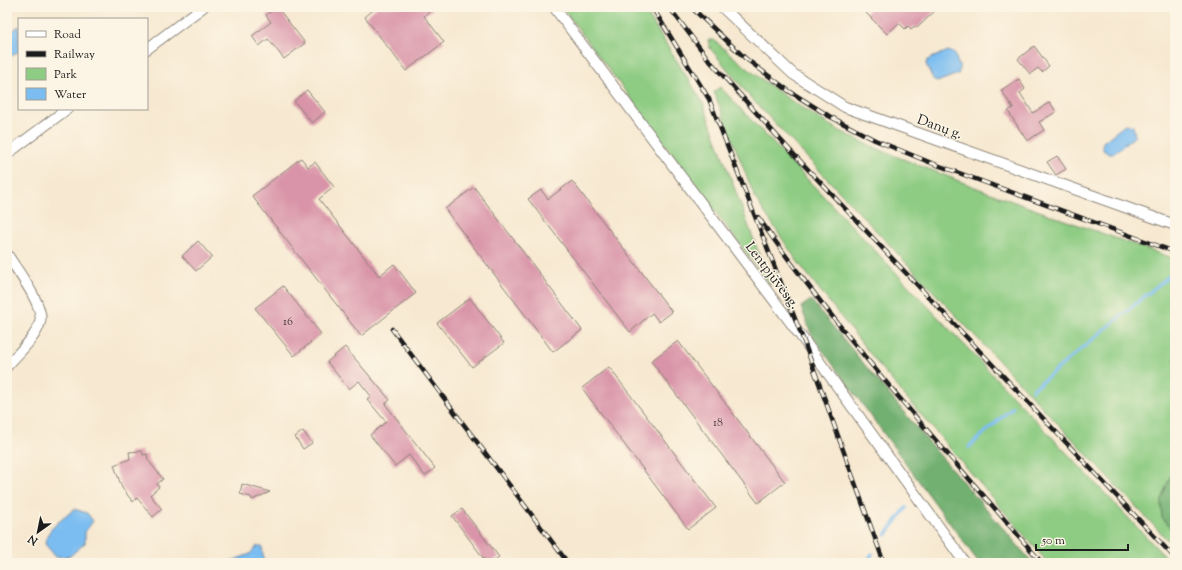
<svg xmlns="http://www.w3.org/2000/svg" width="1182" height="570" viewBox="0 0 1182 570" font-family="'Sorts Mill Goudy',serif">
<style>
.green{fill:#8ecc83;stroke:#557450}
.forest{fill:#72b071;stroke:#476646}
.water{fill:#7cbdf1;stroke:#4c6c86}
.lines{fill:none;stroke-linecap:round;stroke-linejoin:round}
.stream{stroke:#7cbdf1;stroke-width:3.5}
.building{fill:#d994a9}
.street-casing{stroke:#8a8276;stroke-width:12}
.street{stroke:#fff;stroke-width:10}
.rail-casing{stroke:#1c1c1c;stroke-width:4.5}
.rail{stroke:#fcf5e5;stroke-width:3;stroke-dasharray:9;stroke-linecap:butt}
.labels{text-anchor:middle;stroke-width:3;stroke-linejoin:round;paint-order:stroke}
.number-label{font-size:12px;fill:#4b3a3f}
.street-label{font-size:14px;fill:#1c1c1c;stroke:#fcf5e5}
</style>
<rect width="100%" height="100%" fill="#fcf5e5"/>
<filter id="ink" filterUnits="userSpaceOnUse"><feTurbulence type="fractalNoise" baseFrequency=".025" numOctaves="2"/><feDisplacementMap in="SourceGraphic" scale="8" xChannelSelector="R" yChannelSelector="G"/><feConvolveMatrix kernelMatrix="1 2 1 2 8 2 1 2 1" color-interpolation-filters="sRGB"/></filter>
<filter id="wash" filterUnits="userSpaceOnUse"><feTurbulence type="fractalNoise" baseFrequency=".012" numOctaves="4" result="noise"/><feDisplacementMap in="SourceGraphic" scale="16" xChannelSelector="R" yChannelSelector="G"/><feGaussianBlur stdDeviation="0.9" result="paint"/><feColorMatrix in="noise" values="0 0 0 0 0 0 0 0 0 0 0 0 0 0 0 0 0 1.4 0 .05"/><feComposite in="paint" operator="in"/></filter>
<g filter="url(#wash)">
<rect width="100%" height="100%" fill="#f7e9d1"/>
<g class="green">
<polygon points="562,7 643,7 702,101 771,286"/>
<path d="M708,40H714C749,71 787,100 828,124C863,145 901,158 939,173C1016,204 1096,231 1175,259V464L1161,500L1162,518L1175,533V548L750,97L710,48Z"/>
<polygon points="720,87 1171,563 1048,563 882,369 797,261 755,198 714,92"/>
</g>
<g class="forest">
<polygon points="811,300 932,446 1033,563 979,563 812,336 801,307"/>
<polygon points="1175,464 1175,533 1162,518 1161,500"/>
</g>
<g class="water">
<polygon points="19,26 19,51 11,56 7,55 7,35"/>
<polygon points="948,51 954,53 960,69 958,74 937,82 933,79 926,64 927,60"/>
<polygon points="1126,124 1133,126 1135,136 1113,154 1104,151 1102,146 1103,142"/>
<path d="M74,509L87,513L93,521L85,532V543L70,556L56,557L45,544C46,528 63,520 74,509Z"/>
<polygon points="257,546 262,546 264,563 226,563 250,554"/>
</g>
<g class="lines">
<g class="stream">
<polyline points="1032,390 1175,271"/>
<polyline points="969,447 1013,407"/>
<polyline points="886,535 906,508"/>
<polyline points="866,563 872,554"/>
</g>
</g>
<g id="blocks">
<g class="building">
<polygon points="277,7 305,43 284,59 268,39 259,46 252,36 271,22 266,15"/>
<polygon points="377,7 435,7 424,16 444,42 406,71 365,17"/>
<polygon points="872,7 939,7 917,28 915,26 911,29 908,26 905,29 899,23 887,34 866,13"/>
<polygon points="1034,46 1049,66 1042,72 1038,68 1030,74 1018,59"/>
<polygon points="1019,79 1025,89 1020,93 1033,113 1050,102 1056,112 1039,122 1044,130 1027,141 1008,111 1013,108 1001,90"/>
<polygon points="307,90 325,112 312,123 294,101"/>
<polygon points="1057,156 1066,169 1056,175 1047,162"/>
<polygon points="301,158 308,167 315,162 334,187 319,199 379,276 394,264 416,293 361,336 252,196"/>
<polygon points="572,181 672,312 659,322 652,313 630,332 528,199 541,190 548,199"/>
<polygon points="474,187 582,330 553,352 445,209"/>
<polygon points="198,241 212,257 196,271 182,256"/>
<polygon points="283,286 321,334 294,356 255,308"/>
<polygon points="470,298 504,343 472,367 437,323"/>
<polygon points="678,341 785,482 758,503 651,361"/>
<polygon points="345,347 390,400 385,404 435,468 425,476 409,455 395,466 370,435 386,422 367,399 371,396 359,381 349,389 327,362"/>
<polygon points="609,367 716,508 688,529 582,388"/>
<polygon points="303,431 312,443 303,449 295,437"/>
<polygon points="142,451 143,455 147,454 148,460 163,479 157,484 159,487 150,495 162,509 153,517 137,498 133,502 122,488 114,465 130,459 129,452"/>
<polygon points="242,484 270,492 252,500 251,497 240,494"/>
<polygon points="462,509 499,557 490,563 487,563 452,516"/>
</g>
</g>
</g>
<g filter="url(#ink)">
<use href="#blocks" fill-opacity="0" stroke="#8a8276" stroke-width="1"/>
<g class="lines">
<g class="street-casing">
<g id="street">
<polyline points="554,7 803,339 965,563"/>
<polyline points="722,7 793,74 845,107 1175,225"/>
<polyline points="147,49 203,7"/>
<polyline points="7,154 67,109"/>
<path d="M7,254C16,269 45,306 40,322C36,338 18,353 7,366"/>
</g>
</g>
<use href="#street" class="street"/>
<g class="rail-casing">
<g id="rail">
<polyline points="669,7 709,60 786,146 1175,558"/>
<polyline points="691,7 745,58 789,91 829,116 875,140 929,162 1175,252"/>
<polyline points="654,10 709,99 803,339 884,563"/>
<path d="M758,217C843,339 945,450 1042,563"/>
<polyline points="392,329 568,563"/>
</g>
</g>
<use href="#rail" class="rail"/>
</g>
</g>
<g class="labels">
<g class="number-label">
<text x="288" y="325">16</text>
<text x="718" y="426">18</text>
</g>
<g class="street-label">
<text transform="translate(940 126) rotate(20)" y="5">Danų g.</text>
<text transform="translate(773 275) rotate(53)" y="5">Lentpjūvės g.</text>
</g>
</g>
<rect width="1182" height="570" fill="none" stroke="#fcf5e5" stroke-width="24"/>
<rect x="18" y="18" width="130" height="92" fill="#fcf5e5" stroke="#a29e95"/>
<rect x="26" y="31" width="20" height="6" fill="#ffffff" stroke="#a29e95"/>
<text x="54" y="38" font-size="12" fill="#1c1c1c">Road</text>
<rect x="26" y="51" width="20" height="6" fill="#1c1c1c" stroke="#a29e95"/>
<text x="54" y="58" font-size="12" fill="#1c1c1c">Railway</text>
<rect x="26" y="68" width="20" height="12" fill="#8ecc83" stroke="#a29e95"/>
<text x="54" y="78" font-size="12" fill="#1c1c1c">Park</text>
<rect x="26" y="88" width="20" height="12" fill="#7cbdf1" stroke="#a29e95"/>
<text x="54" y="98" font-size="12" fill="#1c1c1c">Water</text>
<g transform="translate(38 532) rotate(213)" stroke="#fcf5e5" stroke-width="3" paint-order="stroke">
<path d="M0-3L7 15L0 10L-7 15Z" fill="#1c1c1c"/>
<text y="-6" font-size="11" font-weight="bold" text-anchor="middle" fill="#1c1c1c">N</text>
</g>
<path d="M1036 544v6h92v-6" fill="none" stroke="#1c1c1c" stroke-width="2"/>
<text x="1042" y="544" font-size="12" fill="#1c1c1c" stroke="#fcf5e5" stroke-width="3" paint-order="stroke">50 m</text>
</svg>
